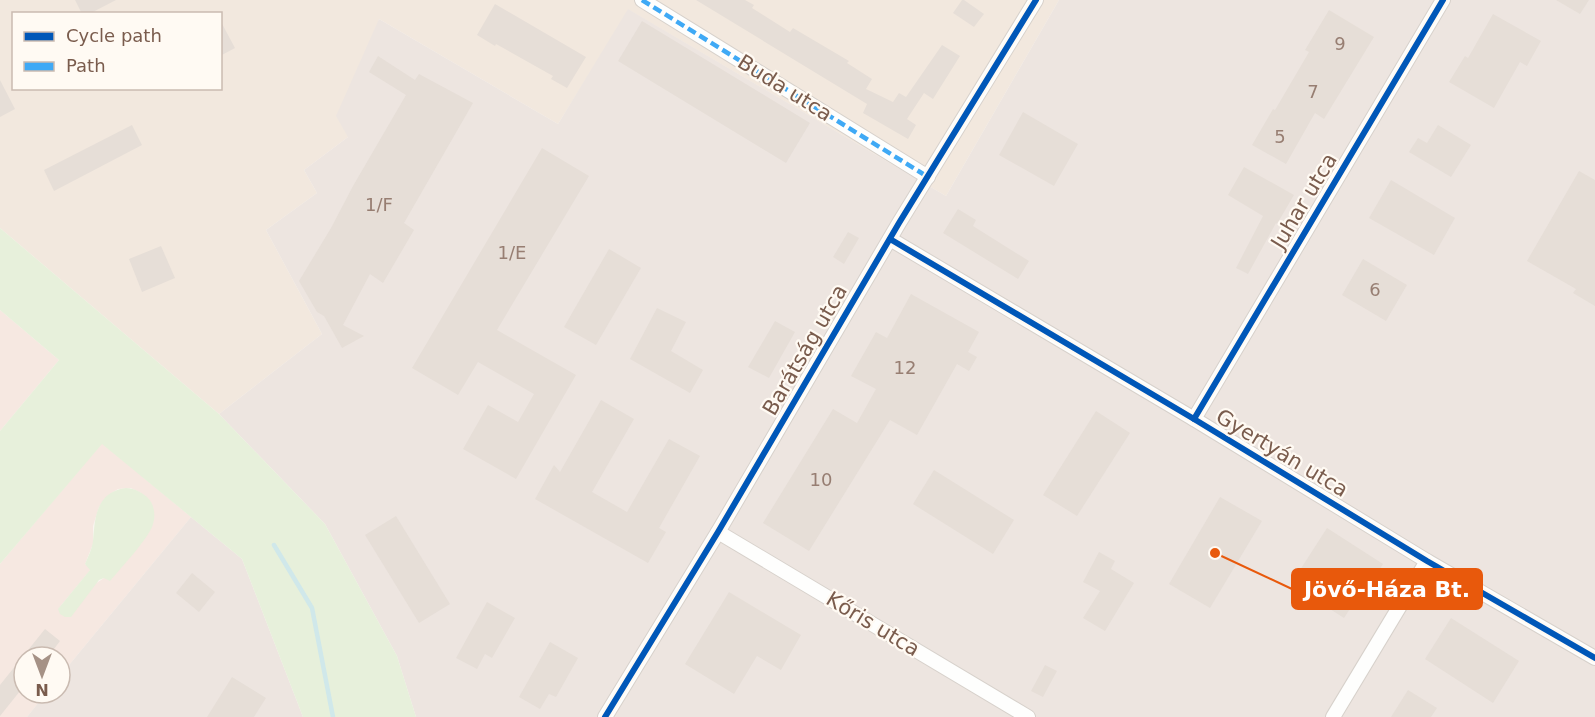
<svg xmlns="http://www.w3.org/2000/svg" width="1595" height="717" viewBox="0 0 1595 717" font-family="'DejaVu Sans',sans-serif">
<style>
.residential{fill:#f2e8de;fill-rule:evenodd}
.commercial{fill:#f6e8e1;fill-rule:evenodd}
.industrial{fill:#ede5e0}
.green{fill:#e7f0db}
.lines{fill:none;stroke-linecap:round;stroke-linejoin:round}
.stream{stroke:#d0e8ea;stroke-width:4.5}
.building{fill:#e6ded7}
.minor-casing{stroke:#d7d1cb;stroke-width:16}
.minor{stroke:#fefefd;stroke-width:14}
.quiet{stroke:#3fa9f5;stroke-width:4.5;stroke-dasharray:9 4.5;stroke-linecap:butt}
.cycleway-casing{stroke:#fffaf3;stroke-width:10}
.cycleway{stroke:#0057b8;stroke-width:6}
.labels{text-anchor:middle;stroke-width:4.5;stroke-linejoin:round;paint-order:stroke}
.number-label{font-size:18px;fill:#977e72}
.street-label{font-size:21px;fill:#7a5c4d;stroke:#fffaf3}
.leader{fill:none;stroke:#e8590c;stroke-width:2}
.callout-dot{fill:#e8590c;stroke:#fffaf3;stroke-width:2}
.callout{fill:#e8590c;stroke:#e8590c;stroke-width:2}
.callout-label{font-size:22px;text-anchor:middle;font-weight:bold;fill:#fff}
</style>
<rect width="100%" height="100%" fill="#f9f5f0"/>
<path class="residential" d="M0,0H1059L946,196L629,10L558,124L379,19L348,137L304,170L317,193L266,230L322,334L219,414L0,228ZM14,14H220V88H14Z"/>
<g class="commercial">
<polygon points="0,310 59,360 0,431"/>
<path d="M102,443L191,517L60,676V657H24V693H46L27,717H0V564ZM131,488L141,493L104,578L58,609L91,569L85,564L93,544V526L99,507L103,501L113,492L118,489Z"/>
</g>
<g class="industrial">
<polygon points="1059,0 1595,0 1595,717 416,717 397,656 325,524 219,414 322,334 266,230 317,193 304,170 348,137 336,116 379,19 558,124 628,9 946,196"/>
<polygon points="191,517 242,559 303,717 27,717 46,693 60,693 60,676"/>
</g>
<g class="green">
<polygon points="0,228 219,414 325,524 397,656 416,717 303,717 242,559 102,444 0,564 0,431 59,360 0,310"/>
<path d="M126,488C134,488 141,492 147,497C154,503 156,515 153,524C150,537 120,569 110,581L104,578L99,580L71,617H65L60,614L58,609L90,570L85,564C88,557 92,549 93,541C95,517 96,492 126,488Z"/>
</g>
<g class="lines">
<polyline class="stream" points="274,545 312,608 333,717"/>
</g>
<g class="building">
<polygon points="75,0 116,0 89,14 82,14"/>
<polygon points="696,0 745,0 754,5 752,8 790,32 793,28 849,61 847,63 872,79 866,89 893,102 899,93 906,97 942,45 960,56 933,99 924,93 907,119 916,125 908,139 863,113 867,104"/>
<polygon points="962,0 964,0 984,14 974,27 953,13"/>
<polygon points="1556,0 1589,0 1580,14"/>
<polygon points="495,4 586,57 567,88 551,79 553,76 496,44 495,46 477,35"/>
<polygon points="1329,10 1374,37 1324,119 1315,113 1286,164 1252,145 1273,109 1275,110 1309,52 1305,50"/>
<polygon points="1493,14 1541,41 1527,66 1520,62 1494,108 1449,82 1465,56 1468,58"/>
<polygon points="220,20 235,48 220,56"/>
<polygon points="642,21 810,123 786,163 618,61"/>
<polygon points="378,56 415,80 419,74 473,103 404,223 414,230 383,283 370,274 343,325 364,336 342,348 324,316 317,312 299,281 331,228 353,186 406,95 369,72"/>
<polygon points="0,80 15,109 0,117"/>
<polygon points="1023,112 1078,144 1054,186 999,155"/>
<polygon points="132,125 142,145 54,191 44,170"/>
<polygon points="1438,125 1471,145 1451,177 1409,152 1418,138 1427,143"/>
<polygon points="542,148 589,176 497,330 576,375 516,479 463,449 488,405 518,422 534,394 478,362 458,395 412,368"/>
<polygon points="1244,167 1294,195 1277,224 1276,223 1248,274 1236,268 1263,216 1228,195"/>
<polygon points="1579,171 1595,180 1595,306 1573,293 1576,289 1527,261"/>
<polygon points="1391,180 1455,218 1434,255 1369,218"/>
<polygon points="958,209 976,220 973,226 1029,261 1018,279 943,233"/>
<polygon points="848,232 859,238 844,264 833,257"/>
<polygon points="161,246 175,278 142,292 129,259"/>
<polygon points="609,249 641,268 596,345 564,327"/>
<polygon points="1363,259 1407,285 1386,321 1342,295"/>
<polygon points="911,294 979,332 968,352 977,357 969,371 957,364 917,435 890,420 809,551 763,523 833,409 857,423 876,389 851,376 876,332 887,338"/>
<polygon points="657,308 686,322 671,351 703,370 690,393 630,359"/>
<polygon points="775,321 795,332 769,378 748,367"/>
<polygon points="601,400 634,419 592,492 627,512 669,439 700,456 659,528 666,532 648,563 535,499 554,465 560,472"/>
<polygon points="1096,411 1130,433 1077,516 1043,495"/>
<polygon points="934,470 1014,520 993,554 913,504"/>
<polygon points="1220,497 1262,521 1210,608 1169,584"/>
<polygon points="396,516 450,604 419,623 365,535"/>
<polygon points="1327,528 1383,564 1371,583 1368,581 1344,618 1291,584"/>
<polygon points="1099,552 1115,561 1111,569 1134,583 1105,631 1083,618 1100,591 1083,582"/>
<polygon points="192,573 215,592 199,612 176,593"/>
<polygon points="729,592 801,635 781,670 757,656 734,694 685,664"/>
<polygon points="487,602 515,618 492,658 485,654 477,669 456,658"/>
<polygon points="1451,618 1519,661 1493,703 1425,659"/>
<polygon points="45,629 60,641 48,657 24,657 24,686 0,716 0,685"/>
<polygon points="550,642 578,658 556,697 549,694 540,709 519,697"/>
<polygon points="1045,665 1057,671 1043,697 1031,691"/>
<polygon points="232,677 266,698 254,717 207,717"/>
<polygon points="1408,690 1437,708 1431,717 1391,717"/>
</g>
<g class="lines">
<g class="minor-casing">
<g id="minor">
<polyline points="642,0 928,177"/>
<polyline points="890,239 1194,419 1427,561 1595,658"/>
<polyline points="1194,419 1443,0"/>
<polyline points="718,532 1028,717"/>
<polyline points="605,717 718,532 899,223 1036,0"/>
<polyline points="1333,717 1427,561"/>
</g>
</g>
<use href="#minor" class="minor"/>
<polyline class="quiet" points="642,0 928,177"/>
<g class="cycleway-casing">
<g id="cycleway">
<polyline points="890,239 1194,419 1427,561 1595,658"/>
<polyline points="1194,419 1443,0"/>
<polyline points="605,717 718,532 899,223 1036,0"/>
</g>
</g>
<use href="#cycleway" class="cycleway"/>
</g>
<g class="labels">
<g class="number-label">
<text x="1340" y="50">9</text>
<text x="1313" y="98">7</text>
<text x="1280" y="143">5</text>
<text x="379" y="211">1/F</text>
<text x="512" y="259">1/E</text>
<text x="1375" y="296">6</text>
<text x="905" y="374">12</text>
<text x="821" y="486">10</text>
</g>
<g class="street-label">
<text transform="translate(785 88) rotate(32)" y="7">Buda utca</text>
<text transform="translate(1304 201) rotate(-59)" y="7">Juhar utca</text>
<text transform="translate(805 350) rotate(-60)" y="7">Barátság utca</text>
<text transform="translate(1282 453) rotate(31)" y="7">Gyertyán utca</text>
<text transform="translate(873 624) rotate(31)" y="7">Kőris utca</text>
</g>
</g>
<path class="leader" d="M1215 553L1292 589"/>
<circle class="callout-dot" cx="1215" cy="553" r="6"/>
<rect class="callout" x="1292" y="569" width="190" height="40" rx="6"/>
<g class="callout-label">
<text x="1387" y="597">Jövő-Háza Bt.</text>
</g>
<rect x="12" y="12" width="210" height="78" fill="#fffaf3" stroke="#cabbb1" stroke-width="1.5"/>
<rect x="24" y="32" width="30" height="9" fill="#0057b8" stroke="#cabbb1" stroke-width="1.5"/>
<text x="66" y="42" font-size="18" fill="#7a5c4d">Cycle path</text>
<rect x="24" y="62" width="30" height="9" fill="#3fa9f5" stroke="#cabbb1" stroke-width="1.5"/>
<text x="66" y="72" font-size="18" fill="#7a5c4d">Path</text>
<g transform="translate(42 675) rotate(180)"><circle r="28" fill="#fffaf3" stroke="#cabbb1" stroke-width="1.5"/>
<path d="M0-4.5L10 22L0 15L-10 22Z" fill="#a69286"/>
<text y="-9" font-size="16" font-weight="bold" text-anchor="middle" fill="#7a5c4d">N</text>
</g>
</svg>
